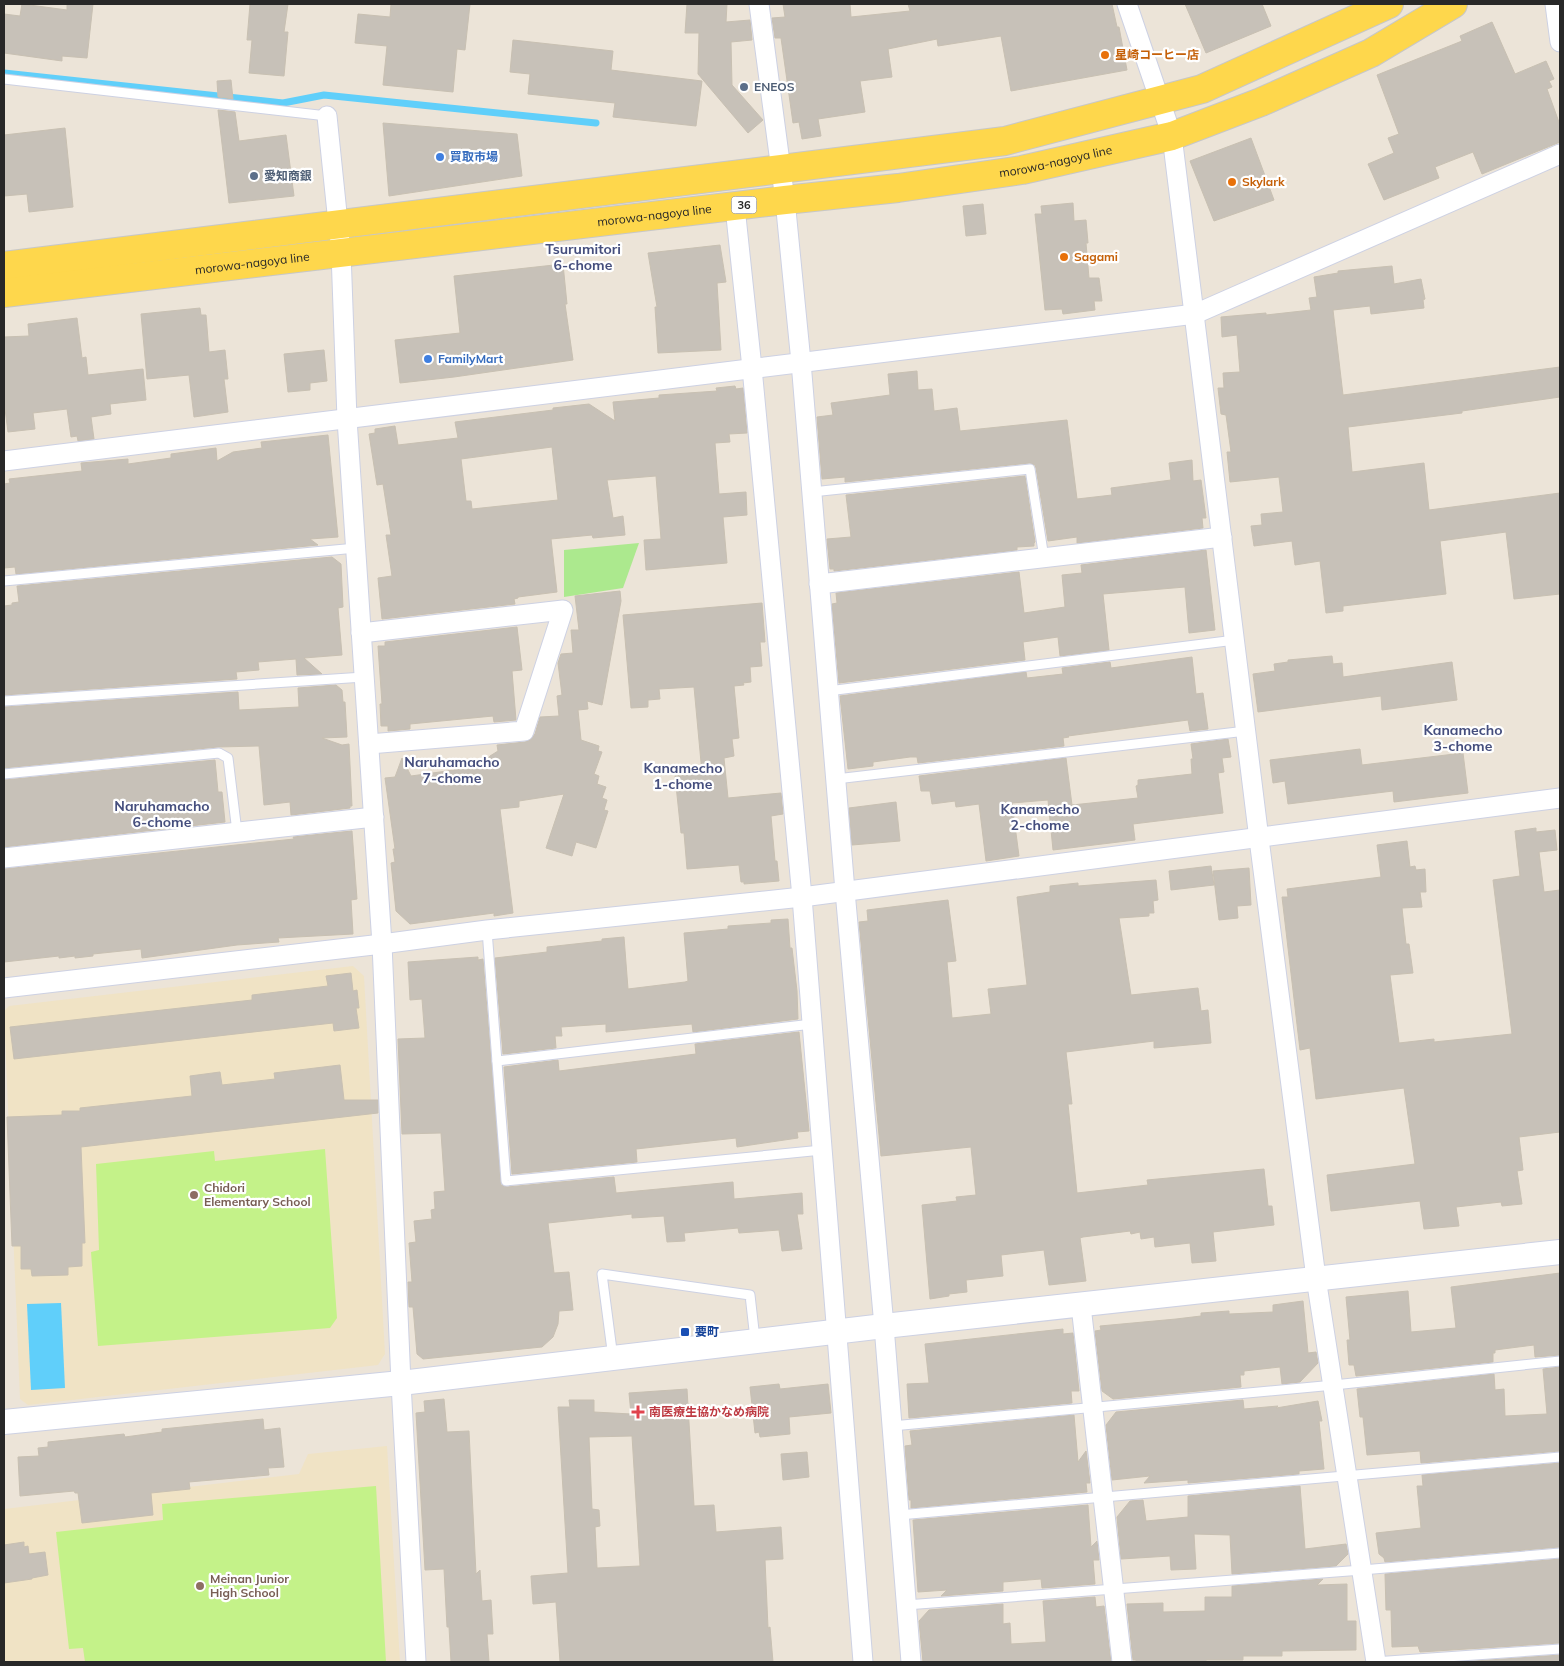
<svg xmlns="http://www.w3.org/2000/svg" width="1564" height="1666" viewBox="0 0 1564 1666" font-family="Mulish,'Noto Sans JP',sans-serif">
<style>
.education{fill:#f0e3c5}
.green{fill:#ace98e}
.pitch{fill:#c4f289}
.water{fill:#60cffa}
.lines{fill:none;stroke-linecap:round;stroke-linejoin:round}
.stream{stroke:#60cffa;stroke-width:7}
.building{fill:#c7c1b8;stroke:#c8c0b2;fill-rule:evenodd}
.service-casing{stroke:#cdd1e3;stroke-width:11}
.minor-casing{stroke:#cdd1e3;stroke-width:21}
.tertiary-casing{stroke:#cdd1e3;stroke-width:26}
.primary-casing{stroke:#c7c7c7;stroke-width:30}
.service{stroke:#fff;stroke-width:9}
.minor{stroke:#fff;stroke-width:19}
.tertiary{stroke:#fff;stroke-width:24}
.primary{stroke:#fed74c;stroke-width:28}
.food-dot{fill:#e8710a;stroke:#fff;stroke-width:2}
.service-dot{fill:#5c6f8a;stroke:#fff;stroke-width:2}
.shop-dot{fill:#3f7fe0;stroke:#fff;stroke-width:2}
.education-dot{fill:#8d6e63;stroke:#fff;stroke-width:2}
.transit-dot{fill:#1a4fb4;stroke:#fff;stroke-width:2}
.health-dot{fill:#e0444e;stroke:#fff;stroke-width:2}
.labels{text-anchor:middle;stroke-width:4.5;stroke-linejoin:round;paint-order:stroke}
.shield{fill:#fff;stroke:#686868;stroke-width:1}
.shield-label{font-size:11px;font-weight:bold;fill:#282828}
.food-label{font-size:12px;font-weight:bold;fill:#c56008;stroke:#fff;text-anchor:start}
.service-label{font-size:12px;font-weight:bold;fill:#4e5e75;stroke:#fff;text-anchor:start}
.shop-label{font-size:12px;font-weight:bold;fill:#366cbe;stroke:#fff;text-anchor:start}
.street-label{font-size:12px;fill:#282828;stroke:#fff}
.education-label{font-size:12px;font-weight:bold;fill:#785e54;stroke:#fff;text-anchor:start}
.transit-label{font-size:12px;font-weight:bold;fill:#164399;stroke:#fff;text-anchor:start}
.health-label{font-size:12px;font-weight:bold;fill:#be3a42;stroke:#fff;text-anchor:start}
.neighbourhood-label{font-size:14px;font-weight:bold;fill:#454e7d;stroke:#fff}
</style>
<rect width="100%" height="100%" fill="#ece4d8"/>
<g class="education">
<polygon points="353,966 364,976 385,1354 378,1365 28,1405 20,1399 4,1011 9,1006"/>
<polygon points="387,1446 400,1662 4,1662 4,1509 299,1474 308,1454"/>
</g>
<polygon class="green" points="639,543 623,588 564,597 564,550"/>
<g class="pitch">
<polygon points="325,1149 337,1318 330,1328 98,1346 91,1252 99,1250 96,1164 214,1151 215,1161"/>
<polygon points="376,1486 386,1662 85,1662 83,1648 69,1649 56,1532 163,1520 162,1504"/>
</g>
<polygon class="water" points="61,1303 65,1388 31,1390 27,1304"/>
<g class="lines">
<polyline class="stream" points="4,73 283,103 324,95 596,123"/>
</g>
<g class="building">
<polygon points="22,4 67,10 67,4 93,4 87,58 62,56 62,61 4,53 4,14 20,16"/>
<polygon points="250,4 288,4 284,32 288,32 284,76 249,73 252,40 247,40"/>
<polygon points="391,4 470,4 465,50 457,49 453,92 383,85 387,46 355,43 358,14 390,17"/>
<polygon points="687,4 727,4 726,22 750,20 752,40 731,42 732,85 763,120 748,133 698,74 699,33 685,33"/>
<polygon points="783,4 850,4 851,17 910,11 908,4 1112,4 1117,27 1119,27 1127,70 1011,91 1001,36 938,46 937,39 888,49 892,77 860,81 865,112 818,119 821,136 802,139 799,122 793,123 781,38 775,38 772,18 785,17"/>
<polygon points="1185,4 1262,4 1271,26 1206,53"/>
<polygon points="1492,22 1515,74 1546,61 1554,79 1549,81 1552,87 1547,89 1560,125 1560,142 1482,174 1473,152 1435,167 1439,178 1384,200 1368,164 1394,153 1388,138 1399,134 1377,75 1462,41 1460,36"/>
<polygon points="513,40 613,51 611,70 702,81 696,126 613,117 615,103 528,94 530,74 510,72"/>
<polygon points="231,80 233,99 218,97 217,81"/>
<polygon points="218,110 235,112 239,141 286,135 294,196 229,203"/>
<polygon points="383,123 517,134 522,176 389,196"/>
<polygon points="65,128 73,207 29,212 27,194 4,196 4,135"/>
<polygon points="1251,138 1274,200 1214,221 1190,161"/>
<polygon points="1073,203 1074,221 1086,220 1088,243 1086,243 1089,278 1099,278 1102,301 1094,301 1095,310 1063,314 1062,309 1045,310 1035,214 1042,214 1041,206"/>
<polygon points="983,204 986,234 966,236 963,206"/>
<polygon points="720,245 726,282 717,283 721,350 658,353 655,307 657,307 648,253"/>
<polygon points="563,264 567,304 565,304 573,360 454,377 400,383 395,340 460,333 454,276"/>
<polygon points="1392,266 1394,284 1421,279 1425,299 1423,300 1424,308 1371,314 1370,306 1333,310 1343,395 1560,367 1560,397 1462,411 1462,413 1348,427 1352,472 1424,463 1429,510 1560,493 1560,594 1514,599 1506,532 1440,541 1446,594 1343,606 1343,611 1326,613 1320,561 1295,565 1292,541 1254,546 1251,526 1262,525 1261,514 1283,512 1279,477 1230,482 1227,452 1231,452 1226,415 1221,414 1218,388 1224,388 1223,373 1240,372 1237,335 1222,337 1221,317 1266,313 1266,315 1311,310 1309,298 1317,297 1314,277 1338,273 1338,271"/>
<polygon points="200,308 201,315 206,315 209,352 225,350 228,379 224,379 228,412 194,417 189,375 147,379 141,314"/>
<polygon points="77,318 82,358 86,357 88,375 143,369 146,400 110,404 111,414 91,417 94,439 78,441 77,436 71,437 67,409 33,413 35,429 8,432 5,409 4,409 4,337 29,336 28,324"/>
<polygon points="324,350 327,381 310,383 310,390 288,392 284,354"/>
<polygon points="917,371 918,390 932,389 934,411 957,408 960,431 1067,420 1077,499 1112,495 1111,488 1171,480 1169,463 1192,460 1193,481 1201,480 1206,518 1202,518 1203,528 1077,543 1077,537 1048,541 1036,468 1035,465 1030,463 845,482 845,477 822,479 817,417 833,415 831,403 890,395 888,374"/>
<path d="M735,386L736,389L743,388L747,433L729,434L730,442L715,443L719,494L746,492L747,515L723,517L727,563L646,570L644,540L661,539L656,476L607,480L613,518L623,516L625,535L593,538L592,535L551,539L557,592L518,597V598L514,599L515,604L382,619L378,578L392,576L386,535H391L383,484L377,485L369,434L375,433V429L395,426L398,445L458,438L455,422L553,410V408L589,404L615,421L613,402L659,398V395L717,391L716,388ZM552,447L558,500L472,509L471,501H466L461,459Z"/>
<polygon points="328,435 338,537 310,539 318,545 16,574 15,567 4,568 4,484 10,483 9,479 82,471 81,463 128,459 128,464 171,458 171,454 216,448 217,461 233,452 262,448 261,442"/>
<polygon points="1025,476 1035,542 1034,543 1034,546 1017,547 1017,550 834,571 834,569 830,569 827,539 851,537 846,495"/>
<polygon points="1206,550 1215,630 1189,633 1185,587 1103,594 1109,650 1060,656 1058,637 1023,642 1025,660 839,683 832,604 837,603 836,593 1019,572 1024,613 1065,607 1062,575 1082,573 1081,565"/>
<polygon points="332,557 341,564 343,607 338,608 342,655 304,658 322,674 297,675 296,659 258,662 259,670 236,672 237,679 4,695 4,606 12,605 12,603 19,602 17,586"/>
<polygon points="620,591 621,601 602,705 587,701 588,709 578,710 581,740 599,746 598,751 602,752 594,774 599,776 597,784 606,787 602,798 607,800 604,810 608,811 596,848 576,842 572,856 546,848 564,794 519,801 519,807 500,809 513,913 494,916 494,913 410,924 396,911 391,863 395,862 393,849 395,849 385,778 395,777 402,758 411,776 483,766 490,756 498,751 497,745 525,742 531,739 535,734 540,717 559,716 557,696 562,695 558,663 561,654 573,653 571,630 579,630 575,596"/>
<polygon points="762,603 765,642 760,642 762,666 750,667 751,682 743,683 744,685 734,686 739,738 732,739 734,756 724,758 728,798 781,793 783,814 771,816 775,861 777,861 779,881 744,884 744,882 741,882 739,865 687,869 684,833 681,833 675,776 702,773 694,687 659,689 660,699 648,700 648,707 631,708 623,615"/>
<polygon points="517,627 522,670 512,671 516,720 494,722 493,716 410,724 410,729 388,731 388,726 381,726 380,704 382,704 378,646 385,646 385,642"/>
<polygon points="1332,656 1333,664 1342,663 1343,677 1452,662 1457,700 1382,710 1381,696 1258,712 1253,674 1275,671 1274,664 1288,662 1288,660"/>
<polygon points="1192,657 1196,694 1203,693 1208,729 1190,731 1188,720 1068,736 1069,737 1063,738 1064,746 918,763 917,757 910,757 873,762 873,766 848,769 840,696 1026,672 1027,678 1063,674 1062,668 1110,662 1111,668"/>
<polygon points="336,685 342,690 343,702 345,702 347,737 322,738 342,745 349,744 352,806 350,806 350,808 291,815 290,802 264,805 259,746 218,747 4,768 4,707 238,692 239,710 299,707 298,688"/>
<polygon points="1228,739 1231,757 1222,758 1224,772 1218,773 1223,813 1133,824 1135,840 1053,850 1048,800 1012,803 1019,856 986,861 979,804 956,807 955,801 932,804 930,791 921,791 919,776 1066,758 1072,805 1138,798 1136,786 1138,785 1138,780 1192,774 1191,759 1193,759 1191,744"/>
<polygon points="1360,749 1362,765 1463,753 1468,793 1394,802 1393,791 1288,804 1285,781 1273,783 1270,760"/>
<polygon points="215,760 218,792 222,792 225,822 4,847 4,780"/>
<polygon points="896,802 900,841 852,845 849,808"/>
<polygon points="1536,828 1536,832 1555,830 1557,850 1539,852 1544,892 1560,890 1560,1132 1519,1137 1523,1170 1517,1171 1522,1204 1502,1206 1501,1202 1456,1207 1459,1226 1424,1229 1420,1201 1331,1211 1327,1175 1415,1164 1404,1088 1316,1099 1310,1048 1300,1050 1282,897 1288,897 1287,889 1381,877 1377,845 1407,841 1410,867 1415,866 1416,870 1425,869 1426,892 1420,892 1422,907 1402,908 1406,944 1409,944 1413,973 1390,975 1399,1043 1434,1039 1434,1042 1512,1034 1493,880 1520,876 1515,831"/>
<polygon points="352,831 357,899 351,900 353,934 278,938 279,942 237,945 142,958 141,949 93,954 93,956 75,958 75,956 59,958 59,956 4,962 4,869 294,839 293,837"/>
<polygon points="1211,866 1214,885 1171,890 1169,871"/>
<polygon points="1249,868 1251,905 1237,906 1238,918 1219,920 1213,871"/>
<polygon points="1156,880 1158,900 1153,901 1154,913 1149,913 1149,916 1119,918 1131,995 1198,988 1201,1011 1208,1010 1211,1043 1154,1048 1154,1041 1066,1052 1072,1104 1068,1104 1077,1193 1148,1185 1147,1180 1264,1169 1268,1206 1272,1206 1274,1225 1213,1232 1216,1261 1192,1263 1190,1243 1155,1247 1154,1237 1141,1239 1140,1232 1131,1234 1130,1231 1083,1237 1080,1238 1086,1281 1049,1285 1044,1250 1001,1255 1003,1276 966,1280 967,1292 949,1294 949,1296 930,1299 922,1205 957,1201 956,1197 976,1195 971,1147 881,1156 859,922 868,921 867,910 948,900 956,961 947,962 952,1018 991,1014 988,989 1027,985 1017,897 1050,892 1050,886 1078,883 1078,886"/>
<polygon points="788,919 790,948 792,948 797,991 798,1019 693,1032 692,1024 606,1032 606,1024 561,1027 562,1036 555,1036 556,1048 503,1054 495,958 547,952 547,947 602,941 602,939 624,937 628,989 685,982 688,981 684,933 728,929 728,926 771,923 771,920"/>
<polygon points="478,957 478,960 483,959 501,1185 507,1187 614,1177 616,1193 733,1182 734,1199 802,1193 803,1214 797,1214 802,1249 782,1251 779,1230 739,1233 738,1228 684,1233 685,1241 667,1242 664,1216 632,1218 632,1214 548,1223 554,1273 569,1272 573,1310 559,1311 558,1324 553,1337 542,1347 423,1359 417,1354 413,1307 409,1307 408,1282 412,1282 409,1243 416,1242 414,1221 432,1219 431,1210 435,1209 434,1192 445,1191 441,1133 402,1134 398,1039 425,1038 422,999 410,1000 408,962"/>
<polygon points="351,973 353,991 357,990 359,1008 356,1008 359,1028 334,1031 333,1023 14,1059 10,1027 252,1000 252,995 328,986 326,976"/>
<polygon points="799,1032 809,1131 797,1132 798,1138 737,1147 736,1138 636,1149 637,1162 512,1174 504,1067 558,1060 559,1071 696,1054 695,1044"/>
<polygon points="340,1065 344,1100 378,1100 378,1113 81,1147 85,1243 82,1243 82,1266 68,1267 68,1275 32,1276 31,1269 21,1269 21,1246 12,1246 7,1117 62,1115 62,1111 80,1111 80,1108 192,1096 190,1076 220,1072 222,1085 275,1079 274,1073"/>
<polygon points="1560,1273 1560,1355 1535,1357 1534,1345 1495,1350 1495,1353 1493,1353 1493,1362 1356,1376 1354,1365 1349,1365 1347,1340 1350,1340 1346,1297 1408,1291 1411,1332 1456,1328 1451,1287"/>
<polygon points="1303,1301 1308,1353 1316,1352 1318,1363 1300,1382 1282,1384 1280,1367 1244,1371 1244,1375 1240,1375 1241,1387 1113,1399 1102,1391 1095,1331 1101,1330 1100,1326 1176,1319 1201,1316 1201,1313 1229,1311 1229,1314 1273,1312 1273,1305"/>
<polygon points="1063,1329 1063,1334 1073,1333 1079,1391 1071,1391 1072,1403 909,1418 907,1384 929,1383 925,1344"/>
<polygon points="1560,1367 1560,1451 1421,1463 1420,1451 1367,1455 1363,1417 1360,1417 1357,1389 1494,1374 1495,1390 1504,1389 1505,1416 1547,1414 1543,1369"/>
<polygon points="779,1384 780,1389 828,1384 831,1413 789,1417 790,1434 760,1437 759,1432 755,1433 750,1387"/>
<path d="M687,1389L694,1506L714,1505L716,1532L781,1527L783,1559L765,1560L768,1628L770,1627L773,1662H560L556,1602L533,1604L531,1576L568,1573L558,1407H570L569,1400H594V1412L631,1414L629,1393ZM632,1436L640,1566L597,1568L595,1527L600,1526L599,1510L592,1509L589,1437Z"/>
<polygon points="444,1399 447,1432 469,1431 476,1574 480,1570 482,1601 491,1600 493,1634 487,1634 489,1662 451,1662 449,1627 447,1627 444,1569 425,1570 416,1413 425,1412 424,1401"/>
<polygon points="1243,1400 1244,1409 1278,1406 1276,1408 1318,1401 1322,1421 1319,1421 1324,1469 1299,1471 1299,1474 1188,1483 1188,1480 1144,1483 1150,1476 1112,1480 1106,1425 1116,1412"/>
<polygon points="1074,1415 1078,1462 1086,1451 1090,1483 1086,1483 1087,1492 911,1508 911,1500 909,1500 905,1446 912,1445 910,1431"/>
<polygon points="263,1419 264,1430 280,1428 284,1467 268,1468 269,1475 189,1482 190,1489 151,1493 153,1515 82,1523 78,1493 75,1493 74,1491 20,1496 18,1457 39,1456 38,1448 48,1447 48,1442 124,1434 125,1437 162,1432 162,1429"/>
<polygon points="807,1452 809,1477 783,1480 781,1454"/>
<polygon points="1560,1463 1560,1547 1385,1562 1384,1558 1379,1554 1376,1533 1421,1528 1417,1486 1423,1486 1422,1475"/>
<polygon points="1300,1486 1305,1549 1346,1544 1348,1554 1336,1566 1232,1574 1230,1535 1194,1534 1196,1569 1171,1570 1170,1556 1121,1559 1117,1517 1130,1501 1143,1500 1146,1521 1188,1517 1188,1496"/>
<polygon points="1088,1505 1091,1547 1097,1541 1099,1560 1093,1560 1095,1584 1042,1588 1041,1579 1003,1582 1003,1591 941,1596 947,1590 918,1592 913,1520"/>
<polygon points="24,1542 24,1547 28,1546 29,1554 45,1552 48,1575 32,1578 32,1579 4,1583 4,1545"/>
<polygon points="1560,1559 1560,1643 1420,1652 1418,1646 1392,1647 1391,1610 1386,1610 1385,1574"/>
<polygon points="1323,1579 1317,1585 1347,1584 1347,1621 1356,1621 1356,1650 1282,1651 1282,1656 1243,1656 1243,1660 1206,1660 1206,1662 1136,1662 1136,1660 1133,1660 1127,1604 1163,1603 1163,1612 1205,1611 1205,1597 1232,1597 1232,1586"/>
<polygon points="1095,1597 1096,1607 1104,1606 1111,1662 923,1662 919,1621 929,1610 1003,1604 1003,1624 1010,1623 1011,1644 1046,1642 1043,1601"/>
<polygon points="1560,1655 1560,1662 1460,1662"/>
</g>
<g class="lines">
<g class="service-casing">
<g id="service">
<polyline points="4,79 327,116"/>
<polyline points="812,492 1030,469 1044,558"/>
<polyline points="4,581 356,548"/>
<polyline points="828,691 1235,640"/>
<polyline points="4,701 364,677"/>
<polyline points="4,774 219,753 228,758 237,832"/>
<polyline points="836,779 1246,731"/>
<polyline points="487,930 506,1181 822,1150"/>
<polyline points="497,1061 812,1024"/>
<polyline points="613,1358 602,1274 750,1295 755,1339"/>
<polyline points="892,1426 1334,1385 1560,1361"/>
<polyline points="899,1515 1560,1457"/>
<polyline points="906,1605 1362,1570 1560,1553"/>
<polyline points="1374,1662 1560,1649"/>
</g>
</g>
<g class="minor-casing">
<g id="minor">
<polyline points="759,4 785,200 801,362 845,891 884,1326 911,1662"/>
<polyline points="1127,4 1172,136 1259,839 1316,1278 1376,1662"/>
<polyline points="1555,4 1560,42"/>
<polyline points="327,116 341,252 347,419 382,944 401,1383 416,1662"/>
<polyline points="735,207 752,368 802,897 863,1662"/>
<polyline points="4,461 1195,314 1560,154"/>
<polyline points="819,584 1222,537"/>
<polyline points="361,633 563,610 524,731 369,744"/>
<polyline points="4,858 374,817"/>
<polyline points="4,988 382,944 487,930 802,897 1560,798"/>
<polyline points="1081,1306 1122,1662"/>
</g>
</g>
<g class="tertiary-casing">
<polyline id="tertiary" points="4,1422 401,1383 884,1326 1560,1252"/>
</g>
<g class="primary-casing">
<g id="primary">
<polyline points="4,266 1005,141 1202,89 1389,4"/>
<path id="s1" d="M4,293L785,200L898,188L1022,170L1172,136L1261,102L1371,53L1453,4"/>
</g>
</g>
<use href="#service" class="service"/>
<use href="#minor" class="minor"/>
<use href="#tertiary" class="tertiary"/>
<use href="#primary" class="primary"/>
</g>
<g class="food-dot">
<circle cx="1105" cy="55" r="5"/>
<circle cx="1232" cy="182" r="5"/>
<circle cx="1064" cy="257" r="5"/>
</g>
<g class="service-dot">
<circle cx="744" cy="87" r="5"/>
<circle cx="254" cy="176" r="5"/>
</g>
<g class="shop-dot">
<circle cx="440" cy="157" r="5"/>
<circle cx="428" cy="359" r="5"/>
</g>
<g class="education-dot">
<circle cx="194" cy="1195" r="5"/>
<circle cx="200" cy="1586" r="5"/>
</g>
<rect class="transit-dot" x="680" y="1327" width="10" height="10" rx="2.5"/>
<path class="health-dot" d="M635.5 1404.5h5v5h5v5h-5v5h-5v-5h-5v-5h5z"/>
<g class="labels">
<rect class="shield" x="731.5" y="196.5" width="25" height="17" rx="4"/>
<g class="shield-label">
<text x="744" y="209">36</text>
</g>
<g class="food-label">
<text x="1115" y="59">星崎コーヒー店</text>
<text x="1242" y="186">Skylark</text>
<text x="1074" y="261">Sagami</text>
</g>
<g class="service-label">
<text x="754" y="91">ENEOS</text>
<text x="264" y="180">愛知商銀</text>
</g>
<g class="shop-label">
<text x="450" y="161">買取市場</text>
<text x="438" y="363">FamilyMart</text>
</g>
<g class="street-label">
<text dy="4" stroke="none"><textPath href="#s1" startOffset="1060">morowa-nagoya line</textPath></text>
<text dy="4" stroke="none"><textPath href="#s1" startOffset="655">morowa-nagoya line</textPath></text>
<text dy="4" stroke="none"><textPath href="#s1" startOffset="250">morowa-nagoya line</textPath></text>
</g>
<g class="education-label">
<text x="204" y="1192">Chidori<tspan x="204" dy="14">Elementary School</tspan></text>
<text x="210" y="1583">Meinan Junior<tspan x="210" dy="14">High School</tspan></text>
</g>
<g class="transit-label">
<text x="695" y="1336">要町</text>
</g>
<g class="health-label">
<text x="649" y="1416">南医療生協かなめ病院</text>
</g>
<g class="neighbourhood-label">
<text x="583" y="254">Tsurumitori<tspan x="583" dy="16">6-chome</tspan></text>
<text x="1463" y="735">Kanamecho<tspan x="1463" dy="16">3-chome</tspan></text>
<text x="452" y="767">Naruhamacho<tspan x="452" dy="16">7-chome</tspan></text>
<text x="683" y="773">Kanamecho<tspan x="683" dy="16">1-chome</tspan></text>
<text x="162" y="811">Naruhamacho<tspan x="162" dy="16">6-chome</tspan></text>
<text x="1040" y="814">Kanamecho<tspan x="1040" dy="16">2-chome</tspan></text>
</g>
</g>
<rect width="1564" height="1666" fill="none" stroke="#282828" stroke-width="10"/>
</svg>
